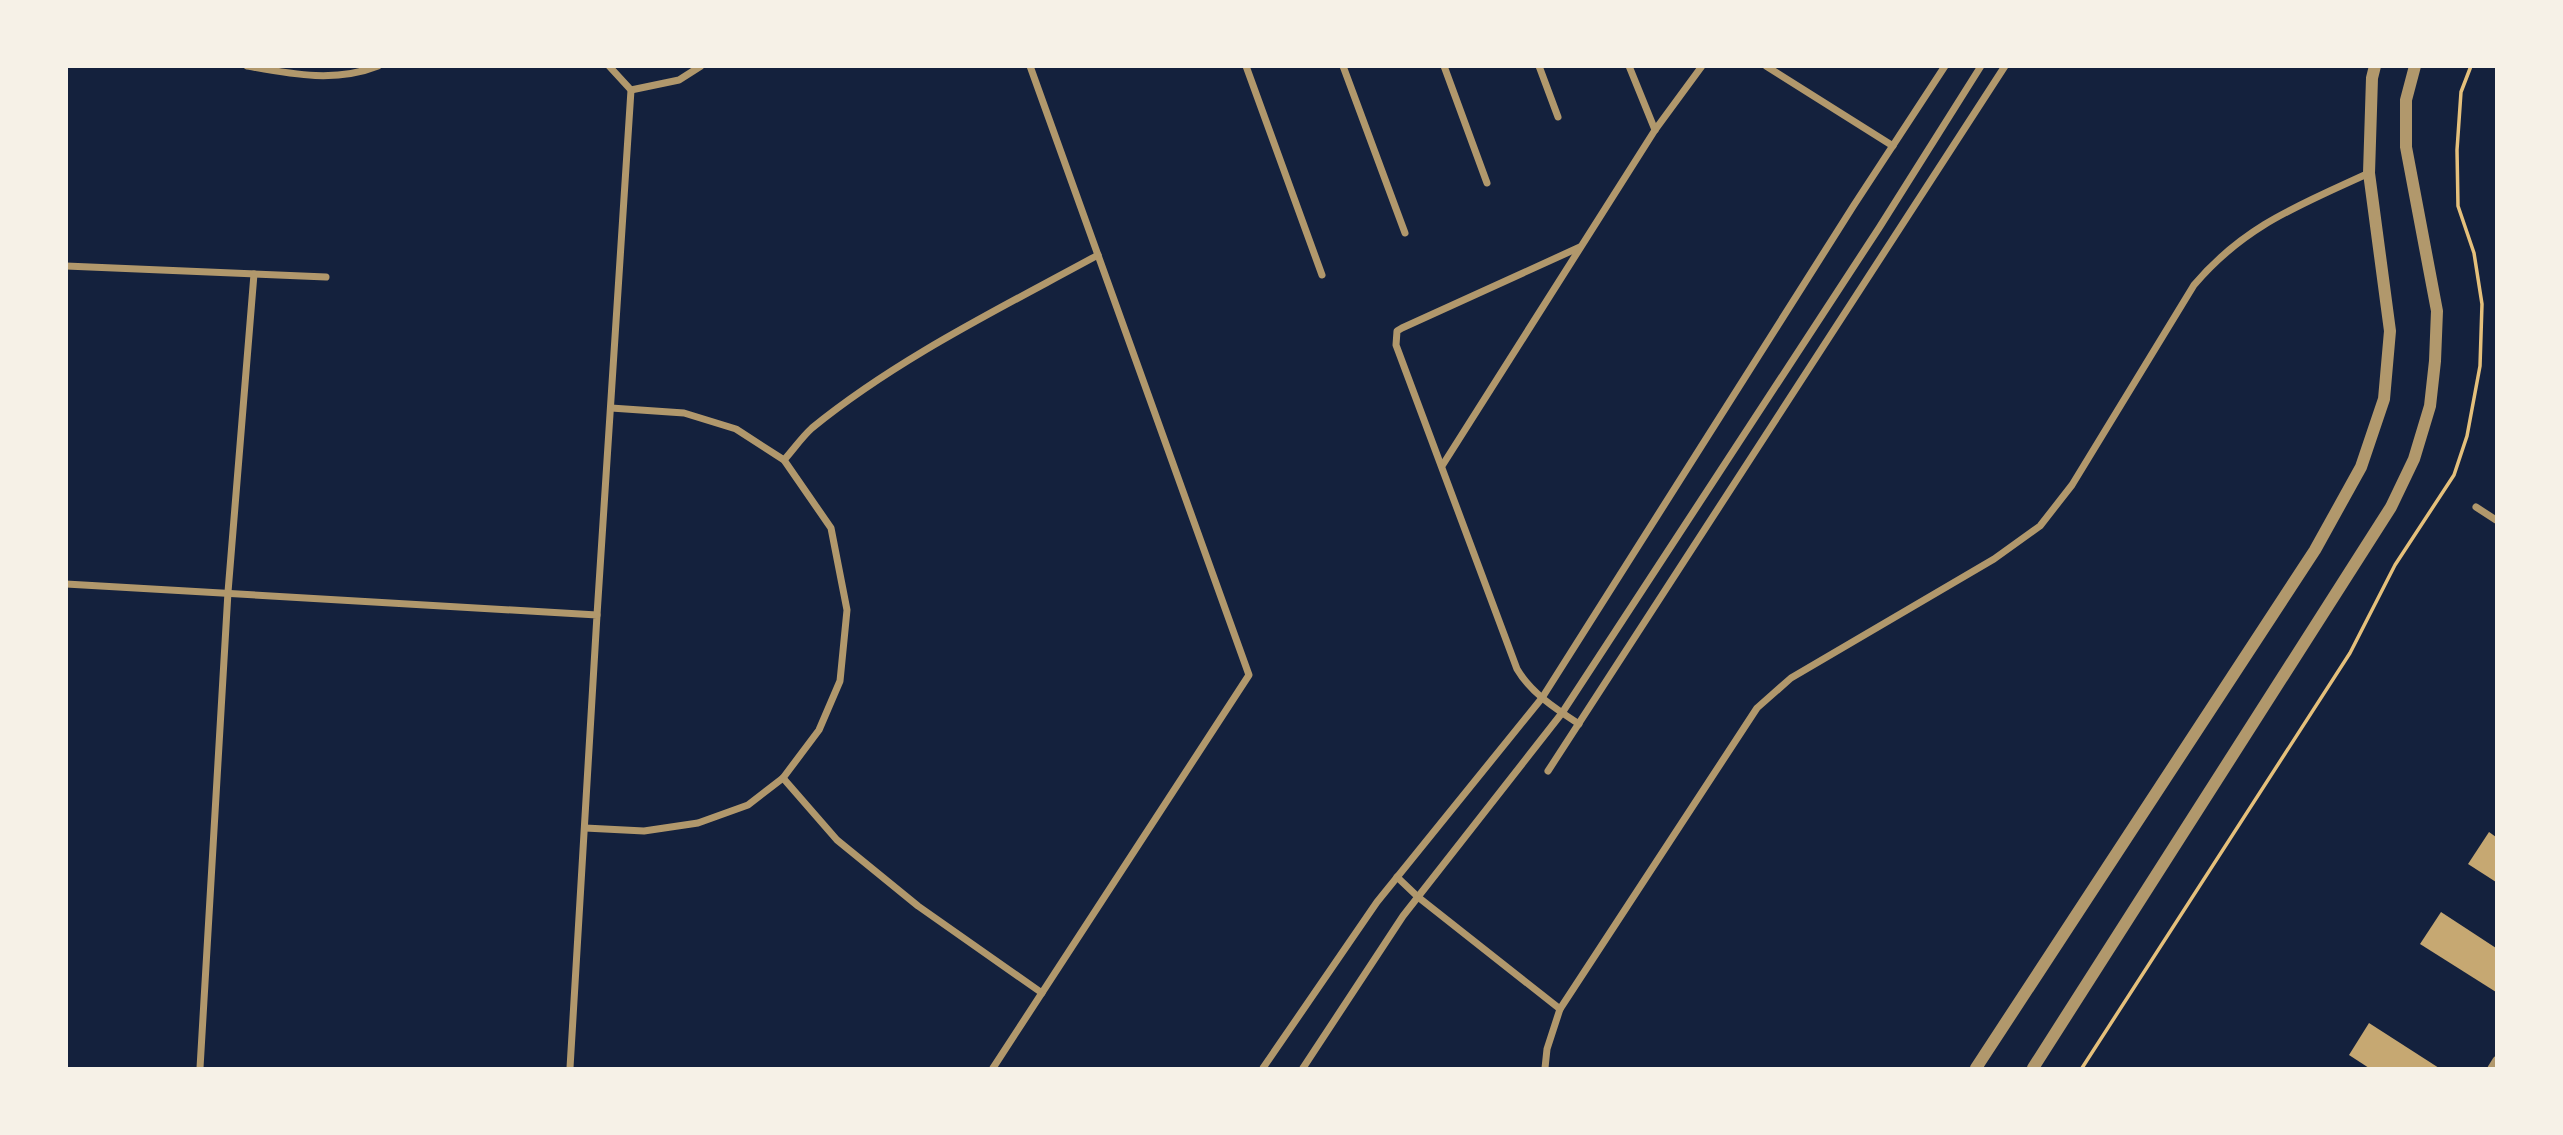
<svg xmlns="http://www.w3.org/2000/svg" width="2563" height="1135" viewBox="0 0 2563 1135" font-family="'IBM Plex Sans',sans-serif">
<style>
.building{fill:#c6a872}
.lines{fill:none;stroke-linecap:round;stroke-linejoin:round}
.path{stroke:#e5c07b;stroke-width:3.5}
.minor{stroke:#b1986c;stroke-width:7}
.tertiary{stroke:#b1986c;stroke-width:12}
</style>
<rect width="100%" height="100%" fill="#14213d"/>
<g class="building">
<polygon points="2489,832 2496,837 2496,882 2468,864"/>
<polygon points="2441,912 2496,948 2496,992 2420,944"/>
<polygon points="2369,1023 2439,1068 2369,1068 2349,1055"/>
</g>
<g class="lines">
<polyline class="path" points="2082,1068 2350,653 2395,565 2454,475 2467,436 2480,366 2482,304 2474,253 2458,206 2457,150 2461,92 2471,66"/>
<g class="minor">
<path d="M247,66C291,74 335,83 378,66"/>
<polyline points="1246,66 1322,275"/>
<polyline points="1343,66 1405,233"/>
<polyline points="1444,66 1487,183"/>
<polyline points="1539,66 1558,117"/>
<polyline points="1629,66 1655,130"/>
<polyline points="1766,66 1893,146"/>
<polyline points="631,90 679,80 701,66"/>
<polyline points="66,266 326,277"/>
<path d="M784,460C793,450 802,437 812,428C898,358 1001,308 1098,255"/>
<polyline points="1442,466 1655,130 1702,66"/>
<polyline points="2476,507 2496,520"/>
<polyline points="66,584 597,615 570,1068"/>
<polyline points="597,615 631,90 609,66"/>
<path d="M1579,724C1556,709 1531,693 1517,669L1396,345L1397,331L1402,328L1580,247"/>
<polyline points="1548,771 2005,66"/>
<polyline points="783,778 837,840 918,906 1042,993"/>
<polyline points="585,828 644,831 698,823 748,805 783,778 819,730 840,681 847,610 831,528 784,460 736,429 684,413 611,408"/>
<polyline points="1397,877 1418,897 1560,1009"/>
<polyline points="200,1068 228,592 254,274"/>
<polyline points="993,1068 1249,675 1030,66"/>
<polyline points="1263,1068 1377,902 1542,698 1854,205 1945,66"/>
<polyline points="1303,1068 1403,916 1562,713 1879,228 1981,66"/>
<path d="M1545,1068L1547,1049L1560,1009L1757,708L1791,678L1994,559L2040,526L2072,485L2194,285C2245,225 2300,205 2369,173"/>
<polyline points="2491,1068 2496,1060"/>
</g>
<g class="tertiary">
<polyline points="1976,1068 2315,550 2361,467 2384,399 2390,331 2369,173 2372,78 2375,66"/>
<polyline points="2033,1068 2391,507 2414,459 2430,406 2435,361 2437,311 2406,147 2406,100 2415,66"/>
</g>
</g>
<rect width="2563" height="1135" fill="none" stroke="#f6f1e7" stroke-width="136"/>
</svg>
